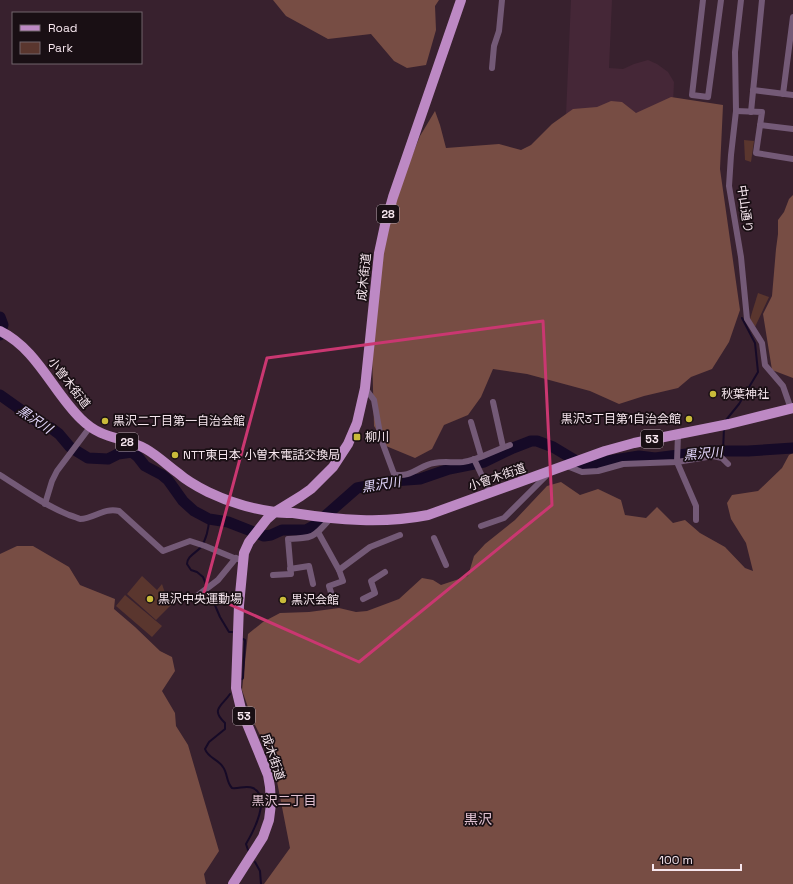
<svg xmlns="http://www.w3.org/2000/svg" width="793" height="884" viewBox="0 0 793 884" font-family="'Space Grotesk','Noto Sans JP',sans-serif">
<style>
.built{fill:#452737}
.green{fill:#5a362e}
.forest{fill:#774d44}
.lines{fill:none;stroke-linecap:round;stroke-linejoin:round}
.stream{stroke:#160a27;stroke-width:2}
.river{stroke:#160a27;stroke-width:11}
.street{stroke:#745a77;stroke-width:6}
.primary{stroke:#bd89c4;stroke-width:10}
.marked{fill:none;stroke:#ca3771;stroke-width:3;stroke-linejoin:round}
.poi-dot{fill:#c9bb3a;stroke:#190f14;stroke-width:1.5}
.labels{text-anchor:middle;stroke-width:3.5;stroke-linejoin:round;paint-order:stroke}
.shield{fill:#190f14;stroke:#b4a6ad;stroke-width:1}
.shield-label{font-size:11px;font-weight:bold;fill:#f6e6ee}
.street-label{font-size:12px;fill:#f6e6ee;stroke:#190f14}
.poi-label{font-size:12px;fill:#f6e6ee;stroke:#190f14;text-anchor:start}
.water-label{font-size:13px;font-style:italic;fill:#e3d7fd;stroke:#190f14}
.neighbourhood-label{font-size:13px;fill:#e0c1d1;stroke:#190f14}
.quarter-label{font-size:14px;fill:#e0c1d1;stroke:#190f14}
</style>
<rect width="100%" height="100%" fill="#38212e"/>
<polygon class="built" points="571,0 612,0 609,68 623,69 634,64 648,60 657,64 668,72 674,82 673,104 634,115 566,115"/>
<g class="green">
<polygon points="744,140 754,141 751,162 745,160"/>
<polygon points="758,293 769,297 755,327 750,319"/>
<polygon points="142,576 157,590 162,584 166,596 172,604 156,620 127,594"/>
<polygon points="125,595 162,626 152,637 116,606"/>
</g>
<g class="forest">
<polygon points="273,0 439,0 435,6 436,30 426,65 407,68 394,61 371,34 328,39 286,16"/>
<polygon points="671,97 723,105 720,169 740,310 729,342 712,369 691,377 678,388 644,396 619,404 590,391 527,374 493,369 481,397 468,415 444,425 432,449 415,458 386,446 374,426 372,352 383,249 395,198 420,136 435,111 440,125 446,148 499,144 521,150 531,145 552,124 573,109 597,107 611,101 622,102 636,113"/>
<polygon points="793,195 793,378 772,370 763,314 772,296 776,249 778,234 778,220 784,212 789,199"/>
<polygon points="793,453 793,884 264,884 290,848 273,761 252,719 242,690 248,634 263,622 280,613 309,612 339,608 356,612 367,611 399,599 422,578 433,580 441,585 468,576 474,556 485,544 515,520 547,486 561,482 580,495 598,489 621,500 625,515 646,518 657,507 673,523 685,520 700,533 725,547 745,568 753,571 746,543 731,519 727,503 732,495 758,491 782,468 789,455"/>
<polygon points="17,546 33,546 69,567 80,585 115,599 114,609 135,627 160,651 172,657 175,671 162,691 175,713 176,726 188,745 219,851 204,874 206,884 0,884 0,554"/>
</g>
<g class="lines">
<g class="stream">
<polyline points="726,420 739,404 758,372 755,343 742,318"/>
<polyline points="723,451 724,428"/>
<path d="M209,519C209,528 206,540 201,547C196,553 187,556 187,564L191,570L197,572L203,577L220,617L229,632H232"/>
<polyline points="242,679 243,678 245,640 243,639"/>
<path d="M230,694C222,706 210,709 225,723V729L209,742L205,749C208,758 218,759 223,767C228,774 226,782 232,788C239,789 246,785 253,788C272,797 253,832 246,844L248,850"/>
<polyline points="255,862 260,871 261,884"/>
</g>
<g class="river">
<polyline points="0,317 3,325 0,335"/>
<polyline points="0,395 45,427 51,428 59,434 70,447 88,458 108,459 118,454 132,452 138,457 145,466 162,475 168,480 183,501 194,511 209,519 228,522 264,536 271,535 282,530 306,530 315,525 357,488 393,481 420,479 449,469 484,462 513,448 531,441 537,441 553,447 583,465 639,456 655,458 710,451 748,451 793,448"/>
</g>
<g class="street">
<polyline points="703,0 692,95 708,97 721,0"/>
<polyline points="741,0 735,52 736,111 731,155 729,186 741,257 747,319 762,343 765,365 783,386 791,409"/>
<polyline points="492,68 494,46 499,31 502,0"/>
<polyline points="753,90 793,95"/>
<polyline points="783,94 793,17"/>
<polyline points="736,111 762,112 756,153 793,159"/>
<polyline points="751,112 762,0"/>
<polyline points="760,125 793,129"/>
<path d="M365,388L374,400L381,439L394,474C410,479 420,465 434,463C444,461 453,463 463,462C479,460 495,450 510,445"/>
<polyline points="493,402 503,447"/>
<polyline points="471,422 481,456"/>
<polyline points="678,434 677,462 696,506 696,520"/>
<polyline points="474,459 490,493"/>
<polyline points="567,466 582,472 598,471 623,464 677,462 713,456 722,458 728,464"/>
<path d="M0,475C22,489 44,505 69,515C73,516 77,518 80,519C94,519 104,507 119,511L163,551L190,541L205,546L234,558L243,560"/>
<polyline points="45,504 52,481 57,471 90,427"/>
<polyline points="481,526 504,518 549,473"/>
<polyline points="318,532 339,570 343,581 329,586 333,599"/>
<polyline points="434,538 446,565"/>
<polyline points="290,569 309,566 313,584"/>
<polyline points="339,570 370,547 400,535"/>
<path d="M273,575L291,574L288,539C313,538 313,538 330,519"/>
<polyline points="193,599 218,580 236,558"/>
<polyline points="363,599 375,593 371,581 385,572"/>
</g>
<g class="primary">
<path d="M0,331C37,349 53,392 81,419C103,441 123,436 146,449C158,456 167,465 178,473C187,481 198,487 208,492C229,502 252,509 275,512C281,513 287,513 293,513C338,520 383,524 428,515L605,451L634,443L729,424L793,408"/>
<polyline points="233,884 263,837 269,820 271,804 270,787 268,775 241,709 236,688 239,605 244,553 249,542 267,519 275,512 301,496 311,489 333,467 348,444 357,423 365,388 379,253 385,225 393,197 461,0"/>
</g>
</g>
<path class="marked" d="M543,321L552,505L359,662L204,593L267,358Z"/>
<g class="poi-dot">
<circle cx="713" cy="394" r="4"/>
<circle cx="689" cy="419" r="4"/>
<circle cx="105" cy="421" r="4"/>
<rect x="353" y="433" width="8" height="8" rx="2"/>
<circle cx="175" cy="455" r="4"/>
<circle cx="150" cy="599" r="4"/>
<circle cx="283" cy="600" r="4"/>
</g>
<g class="labels">
<g class="shield">
<rect x="377" y="205" width="22" height="18" rx="3"/>
<rect x="641" y="430" width="22" height="18" rx="3"/>
<rect x="116" y="433" width="22" height="18" rx="3"/>
<rect x="233" y="707" width="22" height="18" rx="3"/>
</g>
<g class="shield-label">
<text x="388" y="218">28</text>
<text x="652" y="443">53</text>
<text x="127" y="446">28</text>
<text x="244" y="720">53</text>
</g>
<g class="street-label">
<text transform="translate(745 209) rotate(82)" y="4">中山通り</text>
<text transform="translate(364 277) rotate(-84)" y="4">成木街道</text>
<text transform="translate(69 383) rotate(52)" y="4">小曽木街道</text>
<text transform="translate(497 477) rotate(-19)" y="4">小曾木街道</text>
<text transform="translate(273 757) rotate(71)" y="4">成木街道</text>
</g>
<g class="poi-label">
<text x="721" y="398">秋葉神社</text>
<text x="681" y="423" text-anchor="end">黒沢3丁目第1自治会館</text>
<text x="113" y="425">黒沢二丁目第一自治会館</text>
<text x="365" y="441">柳川</text>
<text x="183" y="459">NTT東日本 小曽木電話交換局</text>
<text x="158" y="603">黒沢中央運動場</text>
<text x="291" y="604">黒沢会館</text>
</g>
<g class="water-label">
<text transform="translate(35 419) rotate(34)" y="5">黒沢川</text>
<text transform="translate(703 453) rotate(-5)" y="5">黒沢川</text>
<text transform="translate(381 484) rotate(-9)" y="5">黒沢川</text>
</g>
<g class="neighbourhood-label">
<text x="284" y="805">黒沢二丁目</text>
</g>
<g class="quarter-label">
<text x="478" y="824">黒沢</text>
</g>
</g>
<rect x="12" y="12" width="130" height="52" fill="#190f14" stroke="#71656b"/>
<rect x="20" y="25" width="20" height="6" fill="#bd89c4" stroke="#71656b"/>
<text x="48" y="32" font-size="12" fill="#f6e6ee">Road</text>
<rect x="20" y="42" width="20" height="12" fill="#5a362e" stroke="#71656b"/>
<text x="48" y="52" font-size="12" fill="#f6e6ee">Park</text>
<path d="M653 864v6h88v-6" fill="none" stroke="#f6e6ee" stroke-width="2"/>
<text x="659" y="864" font-size="12" fill="#f6e6ee" stroke="#190f14" stroke-width="3" paint-order="stroke">100 m</text>
</svg>
